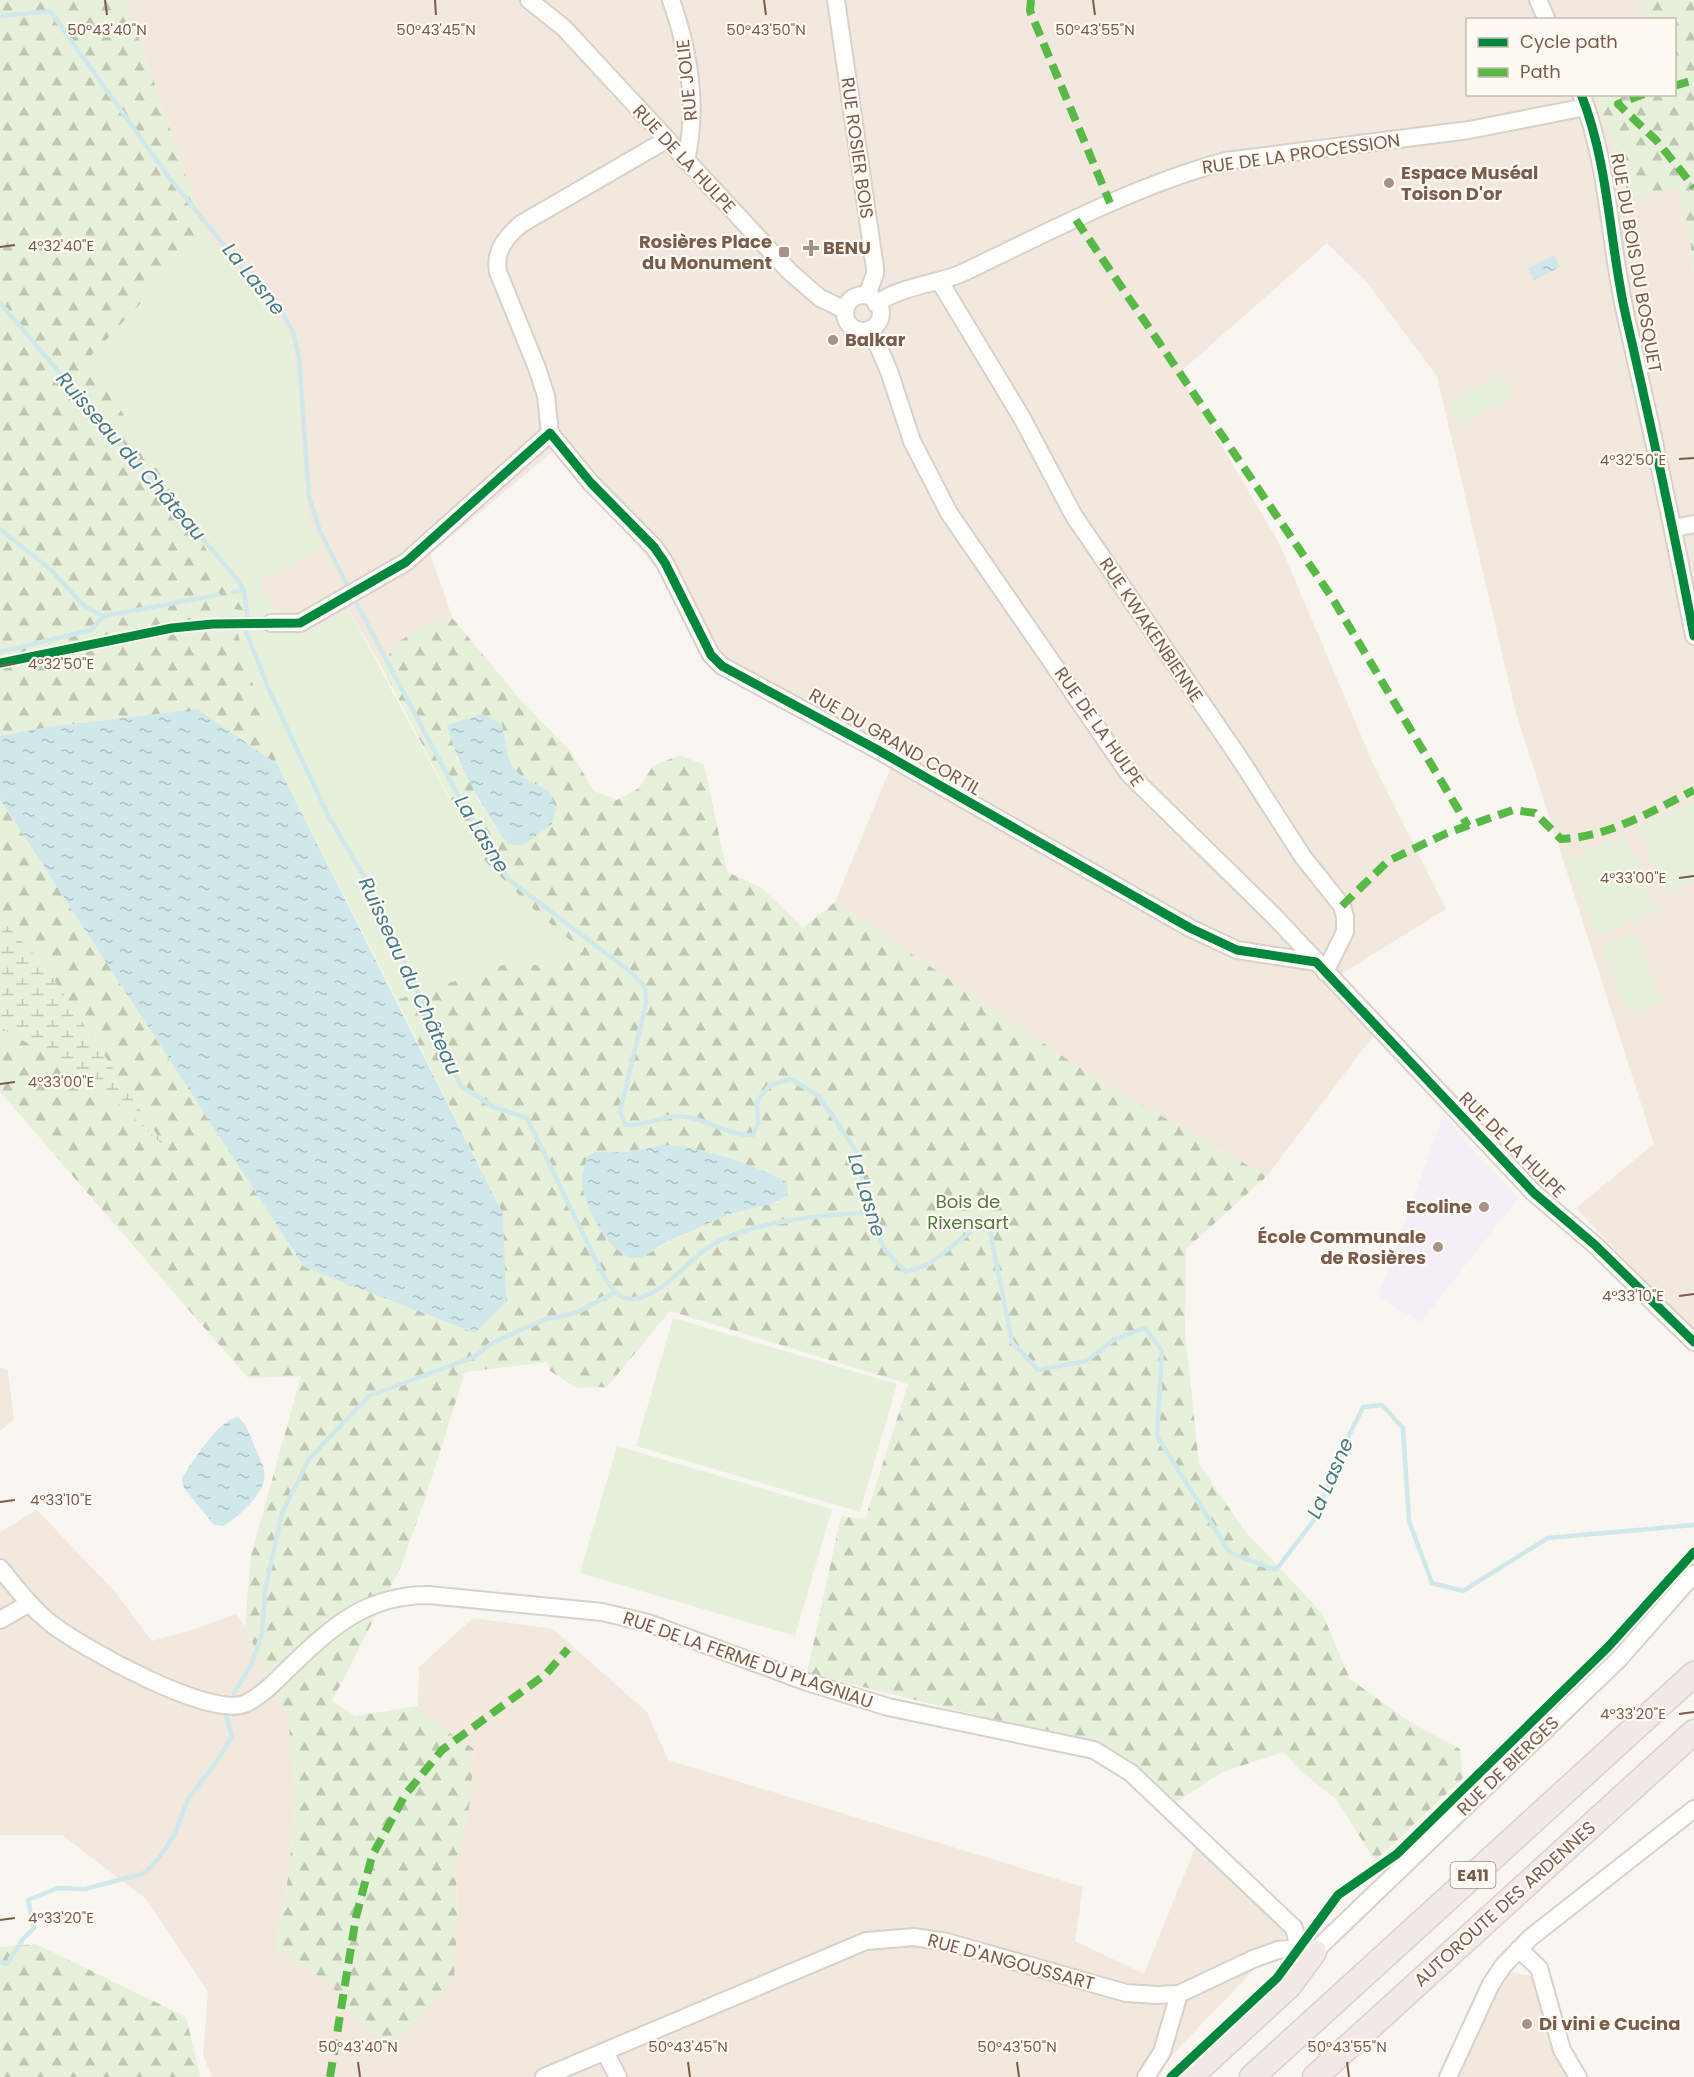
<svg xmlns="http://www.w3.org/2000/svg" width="1694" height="2077" viewBox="0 0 1694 2077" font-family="Poppins,sans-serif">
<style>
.residential{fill:#f2e8de}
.education{fill:#f6eef6}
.grass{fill:#e7f0db}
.forest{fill:url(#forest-firs);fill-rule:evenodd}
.wetland{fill:url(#wetland-marsh)}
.water{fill:url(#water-ripples)}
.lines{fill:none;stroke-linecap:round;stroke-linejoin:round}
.stream{stroke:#d0e8ea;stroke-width:4.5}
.minor-casing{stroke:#d7d1cb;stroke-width:20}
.highway-casing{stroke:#dad1cc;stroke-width:27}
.minor{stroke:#fefefd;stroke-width:16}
.highway{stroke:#f2eae7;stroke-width:24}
.quiet{stroke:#58b947;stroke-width:8;stroke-dasharray:15 8;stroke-linecap:butt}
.cycleway-casing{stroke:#fffaf3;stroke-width:13}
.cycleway{stroke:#00873e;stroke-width:9}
.ticks{fill:none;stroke:#7a5c4d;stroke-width:2}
.poi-dot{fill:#a69286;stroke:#fffaf3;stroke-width:2}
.labels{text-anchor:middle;stroke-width:4.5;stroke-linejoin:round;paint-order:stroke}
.shield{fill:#fffaf3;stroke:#a28b7f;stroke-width:1.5}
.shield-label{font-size:16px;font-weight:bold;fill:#7a5c4d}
.street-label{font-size:18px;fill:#7a5c4d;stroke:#fffaf3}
.poi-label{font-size:18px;font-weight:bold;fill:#7a5c4d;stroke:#fffaf3;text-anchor:start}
.park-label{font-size:18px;fill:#537a41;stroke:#fffaf3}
.water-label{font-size:20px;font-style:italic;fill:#437c86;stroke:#fffaf3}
.ticks-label{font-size:15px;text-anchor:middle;fill:#7a5c4d;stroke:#fffaf3;stroke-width:4.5;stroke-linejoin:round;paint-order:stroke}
</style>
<defs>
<pattern id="forest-firs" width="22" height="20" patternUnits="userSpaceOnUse" patternTransform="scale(1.5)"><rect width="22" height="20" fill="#e7f0db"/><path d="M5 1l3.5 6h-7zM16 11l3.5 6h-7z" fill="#c0c6b4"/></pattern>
<pattern id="wetland-marsh" width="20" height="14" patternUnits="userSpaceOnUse" patternTransform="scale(1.5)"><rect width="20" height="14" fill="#e7f0db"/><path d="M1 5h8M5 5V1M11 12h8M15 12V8" fill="none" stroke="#c0c6b4"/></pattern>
<pattern id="water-ripples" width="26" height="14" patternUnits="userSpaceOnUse" patternTransform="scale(1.5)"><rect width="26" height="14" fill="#d0e8ea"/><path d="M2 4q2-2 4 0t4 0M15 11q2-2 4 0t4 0" fill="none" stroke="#aebfc0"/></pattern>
</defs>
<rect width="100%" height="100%" fill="#f9f5f0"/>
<g class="residential">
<polygon points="126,0 1641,0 1645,19 1468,20 1468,94 1597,95 1630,198 1677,187 1691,240 1691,264 1694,272 1694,1333 1576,1208 1654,1144 1516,713 1437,376 1366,281 1327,243 1179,373 1280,545 1371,759 1446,909 1328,982 1373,1036 1267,1176 1098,1080 835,902 895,757 731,667 665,579 556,449 430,554 453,619 434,620 396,643 382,667 349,610 306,632 280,633 276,613 258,581 322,548 307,516 292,337 206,234"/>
<polygon points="0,1367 8,1371 14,1419 0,1431"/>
<polygon points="37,1510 116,1593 152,1641 192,1630 236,1614 252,1636 288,1719 296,1792 289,1872 276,1949 329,1983 362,2025 457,1926 456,1862 470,1803 474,1749 434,1722 418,1706 419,1667 473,1618 553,1629 647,1712 668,1760 1083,1887 1075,1941 1144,1974 1196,1846 1288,1934 1151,2077 212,2077 203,2055 208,1992 146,1899 62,1835 0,1835 0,1532"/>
<polygon points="1508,1972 1538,1977 1569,2077 1458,2077 1493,1994"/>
</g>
<polygon class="education" points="1443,1116 1518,1198 1421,1322 1378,1297"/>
<g class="grass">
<polygon points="206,234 292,337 307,516 322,548 258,581 276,613 280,633 306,632 349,610 480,856 583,952 559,968 512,962 397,1000 277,764 229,608 243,611 89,358"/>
<polygon points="1504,374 1515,397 1458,425 1447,402"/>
<polygon points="1694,802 1694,882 1665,894 1637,825"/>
<polygon points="1625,835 1657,911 1597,936 1566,860"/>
<polygon points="1634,932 1663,1001 1630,1015 1601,947"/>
<polygon points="673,1318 897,1384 860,1512 636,1446"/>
<polygon points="617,1446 832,1509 795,1636 580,1573"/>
</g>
<g class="forest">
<polygon points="0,0 126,0 206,234 89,358 244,611 230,608 277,764 198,709 0,738"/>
<polygon points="1641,0 1694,0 1694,272 1691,264 1691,240 1677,187 1630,199 1597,95 1674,94 1674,20 1645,19"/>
<path d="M453,619L520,699L570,751L594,791L617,800L639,788L653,766L680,755L704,765L727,872L762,888L803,928L835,902L1098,1080L1267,1176L1186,1249L1185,1332L1199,1464L1244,1530L1322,1613L1350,1679L1410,1722L1460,1749L1463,1778L1375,1861L1337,1800L1303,1773L1283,1752L1223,1772L1176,1802L1125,1759L1100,1746L807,1673L841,1516L865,1519L908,1384L670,1311L607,1387L577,1388L550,1371L547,1362L465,1372L423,1505L401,1566L332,1701L355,1716L418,1706L434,1722L474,1749L470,1803L456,1862L457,1926L454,1978L408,2033L381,2041L362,2025L329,1983L276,1949L289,1872L296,1792L288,1719L245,1626L251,1556L301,1376L248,1378L0,1092V799L304,1267L503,1214L397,1000L512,962L559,968L583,951L532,908L480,856L382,667L396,643L434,620ZM507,754C514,778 527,780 548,790L507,843L477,799L469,775L455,756ZM662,1145L780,1202C733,1209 684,1230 645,1256L595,1152H626Z"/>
<polygon points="36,1944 186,2017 200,2077 0,2077 0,1947"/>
</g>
<polygon class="wetland" points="0,918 45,966 165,1147 121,1106 73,1070 0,1027"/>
<g class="water">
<polygon points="1554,255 1560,267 1534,280 1528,268"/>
<polygon points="198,709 277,764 503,1214 506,1302 475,1333 304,1267 0,799 0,736 48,727"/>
<path d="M482,714L502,724C510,768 507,771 548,790L556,808L552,824L522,846L507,843C482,806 458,768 447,725Z"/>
<path d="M662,1145C694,1144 758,1166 787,1182L788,1194C773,1208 747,1207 728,1215C706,1225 682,1234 661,1245C653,1250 647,1257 637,1258C611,1259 584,1206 582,1185C581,1176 585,1166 587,1157L595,1152H627Z"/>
<path d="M238,1417C247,1425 250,1434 254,1445C257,1453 263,1463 264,1471C268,1492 240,1515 224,1526L214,1525L184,1488L182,1478C193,1461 219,1419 238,1417Z"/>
</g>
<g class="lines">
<g class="stream">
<polyline points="0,16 50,11 168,176 256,285 282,312 293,332 299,357 309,497 320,531 349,589"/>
<polyline points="0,303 237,579 244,590 247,616"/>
<polyline points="0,529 51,570 85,607 104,616"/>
<polyline points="233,592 244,590"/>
<path d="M353,597L460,799L508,879L632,973L645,987L646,1003L620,1112L626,1125C644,1126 658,1118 676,1116C702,1115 728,1137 753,1135L758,1123L757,1101L770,1085L791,1079L819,1096L856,1151L869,1213L885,1250L906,1272L929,1264L977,1227L990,1231L1012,1342L1038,1370L1086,1361L1115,1339L1145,1328L1162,1351L1157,1436L1230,1553L1276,1570L1317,1516L1334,1466L1363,1407L1382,1405L1403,1428L1409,1521L1432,1583L1463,1591L1548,1538L1694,1525"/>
<path d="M246,632L270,692L329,817L365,878L461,1086L494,1107L527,1118L601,1271C608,1283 617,1301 634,1299C667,1293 684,1262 712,1245C747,1223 827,1213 869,1213"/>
<polyline points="0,652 91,630 104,616 218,595"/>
<polyline points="234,1693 251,1665 262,1634 265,1591 282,1513 309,1459 369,1396 474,1357 492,1343 543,1320 576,1313 615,1292"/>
<polyline points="0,1962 7,1964 23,1939 34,1928 28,1900 58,1888 85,1889 145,1873 162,1854 175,1833 188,1799 217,1761 232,1736 226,1716"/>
</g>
<g class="minor-casing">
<g id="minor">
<polyline points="529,0 564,28 790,272 820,298 845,310"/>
<path d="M671,0C689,51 698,108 686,161"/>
<polyline points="836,0 875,268 875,274 867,295"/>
<polyline points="1538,0 1547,20"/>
<path d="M1581,94C1610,167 1609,246 1627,321C1651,426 1674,530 1694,636"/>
<polyline points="940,282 1022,418 1074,516 1240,759 1303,857 1342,906 1345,917 1345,932 1325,972"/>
<circle cx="863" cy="313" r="18"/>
<path d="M876,304C901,286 932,285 960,274C1047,233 1133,186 1226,161L1469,130L1586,107"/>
<polyline points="871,330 889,371 912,441 949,513 1129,774 1274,916 1534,1193 1595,1245 1694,1342"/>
<polyline points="550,433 591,483 654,547 665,563 711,655 722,666 876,749 1190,928 1237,950 1316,962"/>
<path d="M550,433L546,396L537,368L498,272C494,251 506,237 521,224L666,140"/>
<polyline points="1674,528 1694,524"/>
<polyline points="271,623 300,623 406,562 550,433"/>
<path d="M0,1568C16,1587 29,1606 49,1622C79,1646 212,1721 247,1703C265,1693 278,1679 292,1665C334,1625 367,1595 429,1595L602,1612L648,1623L807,1682L888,1707L1094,1750L1131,1773L1294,1928L1299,1948"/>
<polyline points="0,1620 28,1604"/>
<polyline points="1519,1949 1539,1968 1562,2050 1578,2077"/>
<polyline points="605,2052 618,2077"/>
<polyline points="544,2077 866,1941 914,1937 947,1942 1126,1993 1157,1995 1179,1994 1253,1959 1278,1950 1299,1948 1314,1952 1619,1659 1694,1574"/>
<polyline points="1146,2077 1162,2052 1179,1994"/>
<polyline points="1448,2077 1491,1984 1503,1966 1530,1938 1694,1809"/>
</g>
</g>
<g class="highway-casing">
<g id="highway">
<polyline points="1190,2077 1289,1986 1314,1952"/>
<polyline points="1252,2077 1694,1674"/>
<polyline points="1315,2077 1694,1732"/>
</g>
</g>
<use href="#minor" class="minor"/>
<use href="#highway" class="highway"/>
<g class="quiet">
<polyline points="1031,0 1030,11 1110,203"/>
<polyline points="1674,86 1694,80"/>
<polyline points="1644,94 1618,104 1656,140 1694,187"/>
<polyline points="1076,220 1331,596 1468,826"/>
<path d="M1342,906L1388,861L1447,833L1513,810L1535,813L1561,839C1608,837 1653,811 1694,790"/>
<polyline points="330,2077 356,1917 372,1856 405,1795 442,1750 546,1674 568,1649"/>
</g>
<g class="cycleway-casing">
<g id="cycleway">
<path d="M1581,94C1610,167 1609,246 1627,321C1651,426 1674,530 1694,636"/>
<polyline points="0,663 172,628 213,624 300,623 406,562 550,433 591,483 654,547 665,563 711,655 722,666 876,749 1190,928 1237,950 1316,962 1534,1193 1595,1245 1694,1342"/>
<polyline points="1171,2077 1277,1978 1338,1895 1397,1854 1608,1647 1694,1552"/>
</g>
</g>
<use href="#cycleway" class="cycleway"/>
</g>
<path class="ticks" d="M105,0L107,15M435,0L436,15M764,0L766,15M1093,0L1095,15M0,247L15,245M1679,459L1694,458M0,665L15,664M1679,878L1694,876M0,1084L15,1082M1679,1296L1694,1294M0,1502L15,1500M1679,1714L1694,1712M0,1920L15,1918M358,2062L360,2077M688,2062L690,2077M1017,2062L1019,2077M1347,2062L1349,2077"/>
<g class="poi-dot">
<circle cx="1389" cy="183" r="6"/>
<path d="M808 239h6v6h6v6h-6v6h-6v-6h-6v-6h6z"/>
<rect x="778" y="246" width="12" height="12" rx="3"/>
<circle cx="833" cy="340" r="6"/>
<circle cx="1484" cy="1207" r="6"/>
<circle cx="1438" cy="1247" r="6"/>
<circle cx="1527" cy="2024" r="6"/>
</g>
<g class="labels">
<rect class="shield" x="1450.5" y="1862" width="45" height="26" rx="4.5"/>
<g class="shield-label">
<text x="1473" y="1881">E411</text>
</g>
<g class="street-label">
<text transform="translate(687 80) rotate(-96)" y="6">RUE JOLIE</text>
<text transform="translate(857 148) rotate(82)" y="6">RUE ROSIER BOIS</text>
<text transform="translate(1301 154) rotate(-8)" y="6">RUE DE LA PROCESSION</text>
<text transform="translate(684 159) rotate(47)" y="6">RUE DE LA HULPE</text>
<text transform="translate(1636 263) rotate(80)" y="6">RUE DU BOIS DU BOSQUET</text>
<text transform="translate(1151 630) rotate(56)" y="6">RUE KWAKENBIENNE</text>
<text transform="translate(1099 727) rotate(55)" y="6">RUE DE LA HULPE</text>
<text transform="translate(895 742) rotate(30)" y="6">RUE DU GRAND CORTIL</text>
<text transform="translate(1512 1145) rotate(45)" y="6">RUE DE LA HULPE</text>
<text transform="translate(748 1660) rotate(19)" y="6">RUE DE LA FERME DU PLAGNIAU</text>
<text transform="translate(1508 1766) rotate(-44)" y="6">RUE DE BIERGES</text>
<text transform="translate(1505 1904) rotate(-42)" y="6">AUTOROUTE DES ARDENNES</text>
<text transform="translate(1011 1962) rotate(15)" y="6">RUE D'ANGOUSSART</text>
</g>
<g class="poi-label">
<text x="1401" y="179">Espace Muséal<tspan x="1401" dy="21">Toison D'or</tspan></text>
<text x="772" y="248" text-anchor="end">Rosières Place<tspan x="772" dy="21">du Monument</tspan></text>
<text x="823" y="254">BENU</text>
<text x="845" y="346">Balkar</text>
<text x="1472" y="1213" text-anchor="end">Ecoline</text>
<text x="1426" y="1243" text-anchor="end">École Communale<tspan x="1426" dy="21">de Rosières</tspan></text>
<text x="1539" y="2030">Di vini e Cucina</text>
</g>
<g class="park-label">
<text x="968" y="1208">Bois de<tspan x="968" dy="21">Rixensart</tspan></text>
</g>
<g class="water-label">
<text transform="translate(254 279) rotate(51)" y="7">La Lasne</text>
<text transform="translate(131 456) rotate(49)" y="7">Ruisseau du Château</text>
<text transform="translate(482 834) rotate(59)" y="7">La Lasne</text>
<text transform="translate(410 976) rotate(65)" y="7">Ruisseau du Château</text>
<text transform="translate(867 1195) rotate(73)" y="7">La Lasne</text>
<text transform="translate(1330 1478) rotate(-66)" y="7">La Lasne</text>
</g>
</g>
<g class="ticks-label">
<text x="107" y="35">50°43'40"N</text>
<text x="436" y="35">50°43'45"N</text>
<text x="766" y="35">50°43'50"N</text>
<text x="1095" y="35">50°43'55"N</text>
<text x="61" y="251">4°32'40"E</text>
<text x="1633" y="465">4°32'50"E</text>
<text x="61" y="669">4°32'50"E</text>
<text x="1633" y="883">4°33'00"E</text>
<text x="61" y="1087">4°33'00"E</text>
<text x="1633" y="1301">4°33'10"E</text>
<text x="61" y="1505">4°33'10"E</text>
<text x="1633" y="1719">4°33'20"E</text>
<text x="61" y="1923">4°33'20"E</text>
<text x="358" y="2052">50°43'40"N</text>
<text x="688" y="2052">50°43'45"N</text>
<text x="1017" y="2052">50°43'50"N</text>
<text x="1347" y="2052">50°43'55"N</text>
</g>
<rect x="1466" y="18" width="210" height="78" fill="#fffaf3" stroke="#cabbb1" stroke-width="1.5"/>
<rect x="1478" y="38" width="30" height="9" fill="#00873e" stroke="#cabbb1" stroke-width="1.5"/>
<text x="1520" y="48" font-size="18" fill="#7a5c4d">Cycle path</text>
<rect x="1478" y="68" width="30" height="9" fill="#58b947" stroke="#cabbb1" stroke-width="1.5"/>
<text x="1520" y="78" font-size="18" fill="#7a5c4d">Path</text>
</svg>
